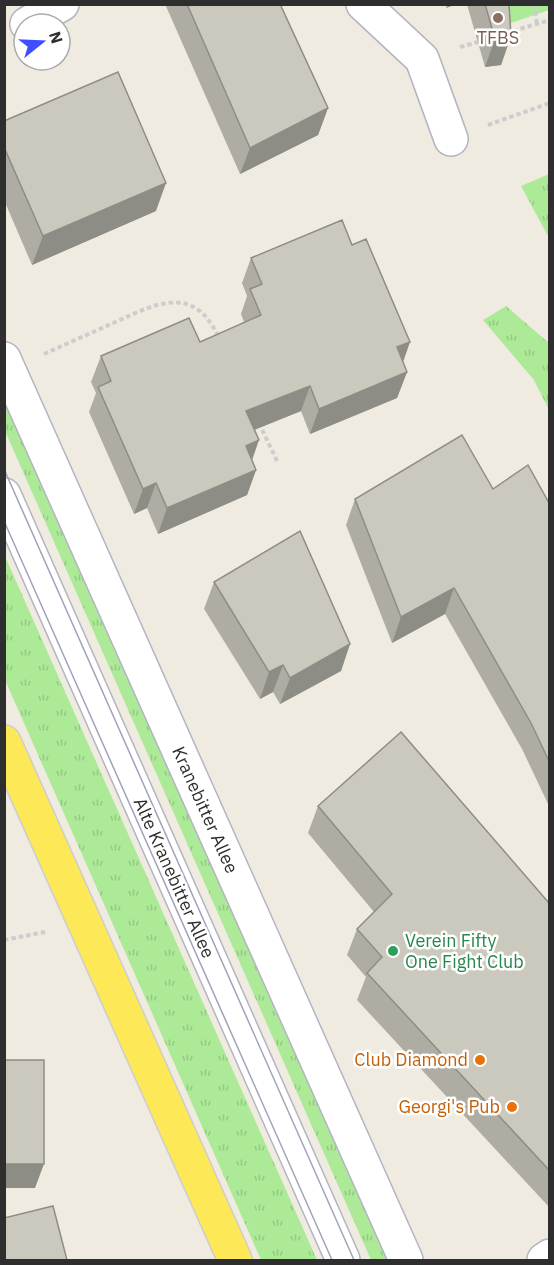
<svg xmlns="http://www.w3.org/2000/svg" width="554" height="1265" viewBox="0 0 554 1265" font-family="'IBM Plex Sans',sans-serif">
<style>
.grass{fill:url(#grass-tufts)}
.garden{fill:#acea98}
.lines{fill:none;stroke-linecap:round;stroke-linejoin:round}
.minor-casing{stroke:#b4b4c2;stroke-width:36}
.major-casing{stroke:#cdcdcd;stroke-width:36}
.path{stroke:#cdcdcd;stroke-width:4;stroke-dasharray:4.5 3;stroke-linecap:butt}
.minor{stroke:#fff;stroke-width:33}
.major{stroke:#fde857;stroke-width:33}
.tram{stroke:#a1a2b9;stroke-width:1.5}
.wall{fill:#afada3}
.shaded-wall{fill:#8e8d85}
.building{fill:#cbc9be;stroke:#8e8d85;stroke-width:1.5}
.education-dot{fill:#8d6e63;stroke:#fff;stroke-width:2}
.leisure-dot{fill:#2e9e5b;stroke:#fff;stroke-width:2}
.food-dot{fill:#e8710a;stroke:#fff;stroke-width:2}
.labels{text-anchor:middle;stroke-width:5;stroke-linejoin:round;paint-order:stroke}
.education-label{font-size:18px;fill:#785e54;stroke:#fff}
.street-label{font-size:18px;fill:#2e2e2e;stroke:#fff}
.leisure-label{font-size:18px;fill:#27864d;stroke:#fff;text-anchor:start}
.food-label{font-size:18px;fill:#c56008;stroke:#fff;text-anchor:end}
</style>
<defs>
<pattern id="grass-tufts" width="24" height="20" patternUnits="userSpaceOnUse" patternTransform="scale(1.5)"><rect width="24" height="20" fill="#acea98"/><path d="M3 7l-1-3M5 7V3M7 7l1-3M15 17l-1-3M17 17v-4M19 17l1-3" fill="none" stroke="#94c983"/></pattern>
</defs>
<rect width="100%" height="100%" fill="#f0ebe0"/>
<g class="grass">
<polygon points="549,174 549,238 521,186"/>
<polygon points="506,306 549,343 549,410 534,380 483,320"/>
<polygon points="4,395 388,1260 371,1260 5,431"/>
<polygon points="4,554 317,1260 261,1260 5,680"/>
</g>
<polygon class="garden" points="467,5 549,5 549,10 476,35"/>
<g class="lines">
<g class="minor-casing">
<g id="minor">
<polyline points="363,4 422,59 451,139"/>
<polyline points="27,24 62,4"/>
<polyline points="4,359 406,1260"/>
<polyline points="4,495 343,1260"/>
<polyline points="544,1260 550,1256"/>
</g>
</g>
<g class="major-casing">
<polyline id="major" points="4,742 235,1260"/>
</g>
<g class="path">
<polyline points="534,4 537,24"/>
<polyline points="506,33 550,20"/>
<polyline points="460,47 482,41"/>
<polyline points="488,125 550,103"/>
<path d="M44,354C66,344 89,334 111,324C154,305 193,281 219,338"/>
<polyline points="259,423 278,463"/>
<polyline points="4,940 45,932"/>
</g>
<use href="#minor" class="minor"/>
<use href="#major" class="major"/>
<g class="tram">
<polyline points="4,469 354,1260"/>
<polyline points="4,521 332,1260"/>
</g>
</g>
<g class="wall">
<polygon points="165,4 280,4 328,108 318,135 240,174"/>
<polygon points="467,4 509,4 511,36 501,65 485,67"/>
<polygon points="4,121 156,211 32,265 4,200"/>
<polygon points="352,245 407,372 397,398 310,434 301,411 254,430 252,460 256,470 247,495 158,534 147,508 134,514 89,412 96,393 91,382 101,356 200,342 244,322 241,314 247,296 242,283 251,258"/>
<polygon points="493,489 549,503 549,806 522,749 445,614 392,643 346,525 355,499"/>
<polygon points="214,582 350,644 341,671 280,704 273,692 260,699 204,609"/>
<polygon points="318,806 549,903 549,1207 357,1000 366,977 347,955 357,929 374,912 308,833"/>
</g>
<g class="shaded-wall">
<polygon points="448,4 457,4 446,8"/>
<polygon points="511,36 501,65 485,67 495,39"/>
<polygon points="328,108 318,135 240,174 250,148"/>
<polygon points="166,183 156,211 32,265 43,236"/>
<polygon points="410,342 401,368 397,347"/>
<polygon points="407,372 397,398 310,434 319,409"/>
<polygon points="310,386 301,411 237,437 246,411"/>
<polygon points="259,440 250,466 246,446"/>
<polygon points="256,470 247,495 158,534 167,508"/>
<polygon points="156,483 147,508 134,514 143,489"/>
<polygon points="454,588 445,614 392,643 401,617"/>
<polygon points="350,644 341,671 280,704 290,678"/>
<polygon points="283,665 273,692 260,699 269,672"/>
<polygon points="4,1164 44,1164 35,1188 4,1188"/>
</g>
<g class="building">
<polygon points="187,4 280,4 328,108 250,148"/>
<polygon points="485,4 509,4 511,36 495,39"/>
<polygon points="118,72 166,183 43,236 4,147 4,121"/>
<polygon points="342,220 352,245 366,239 410,342 397,347 407,372 319,409 310,386 246,411 259,440 246,446 256,470 167,508 156,483 143,489 98,387 111,381 101,356 189,318 200,342 261,315 250,289 262,284 251,258"/>
<polygon points="462,435 493,489 528,465 549,503 549,761 531,723 454,588 401,617 355,499"/>
<polygon points="300,531 350,644 290,678 283,665 269,672 214,582"/>
<polygon points="401,732 549,903 549,1170 367,973 382,957 357,929 392,894 318,806"/>
<rect x="4" y="1060" width="40" height="104"/>
<polygon points="53,1206 67,1260 4,1260 4,1218"/>
</g>
<circle class="education-dot" cx="498" cy="18" r="6"/>
<circle class="leisure-dot" cx="393" cy="951" r="6"/>
<g class="food-dot">
<circle cx="480" cy="1060" r="6"/>
<circle cx="512" cy="1107" r="6"/>
</g>
<g class="labels">
<g class="education-label">
<text x="498" y="44">TFBS</text>
</g>
<g class="street-label">
<text transform="translate(205 810) rotate(66)" y="6">Kranebitter Allee</text>
<text transform="translate(174 878) rotate(66)" y="6">Alte Kranebitter Allee</text>
</g>
<g class="leisure-label">
<text x="405" y="947">Verein Fifty<tspan x="405" dy="21">One Fight Club</tspan></text>
</g>
<g class="food-label">
<text x="468" y="1066">Club Diamond</text>
<text x="500" y="1113">Georgi's Pub</text>
</g>
</g>
<rect width="554" height="1265" fill="none" stroke="#2e2e2e" stroke-width="12"/>
<g transform="translate(42 42) rotate(72)"><circle r="28" fill="#ffffff" stroke="#ababab" stroke-width="1.5"/>
<path d="M0-4.5L10 22L0 15L-10 22Z" fill="#3e4eff"/>
<text y="-9" font-size="16" font-weight="bold" text-anchor="middle" fill="#2e2e2e">N</text>
</g>
</svg>
